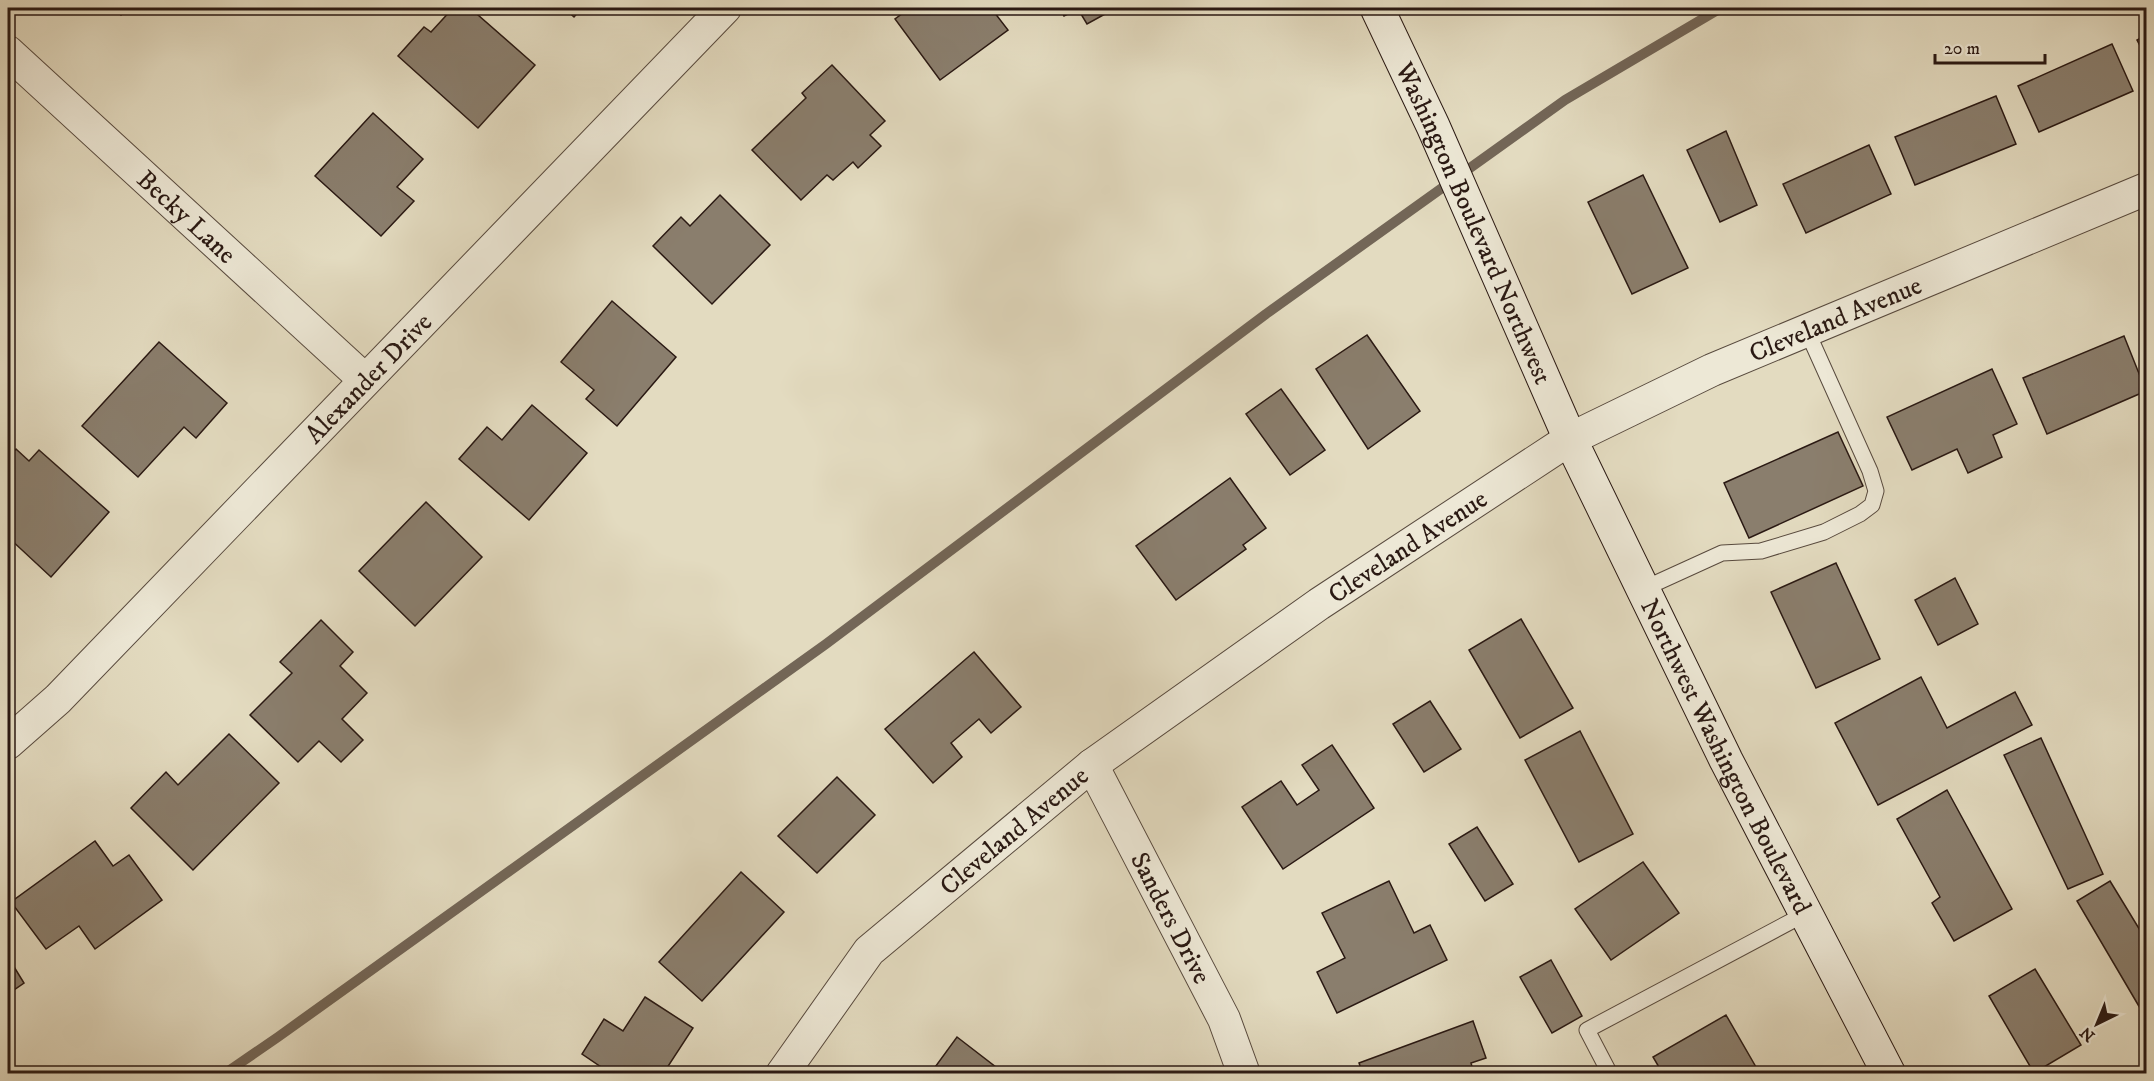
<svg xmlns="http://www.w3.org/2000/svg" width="2154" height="1081" viewBox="0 0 2154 1081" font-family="'IM FELL DW Pica',serif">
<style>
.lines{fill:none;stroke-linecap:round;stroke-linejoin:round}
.stream{stroke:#736657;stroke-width:10}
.building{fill:#8a7e6d;stroke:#2a1913;stroke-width:1.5}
.service-casing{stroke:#584a3e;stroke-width:17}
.minor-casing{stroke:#584a3e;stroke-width:34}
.secondary-casing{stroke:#2a1913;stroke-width:35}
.service{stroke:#ede8d6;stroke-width:15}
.minor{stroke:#ede8d6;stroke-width:32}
.secondary{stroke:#ede8d6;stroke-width:33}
.labels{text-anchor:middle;stroke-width:4.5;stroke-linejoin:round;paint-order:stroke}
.street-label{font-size:26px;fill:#2a1913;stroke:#ede8d6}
</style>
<rect width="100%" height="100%" fill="#e3dbc0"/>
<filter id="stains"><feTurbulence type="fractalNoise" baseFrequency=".00333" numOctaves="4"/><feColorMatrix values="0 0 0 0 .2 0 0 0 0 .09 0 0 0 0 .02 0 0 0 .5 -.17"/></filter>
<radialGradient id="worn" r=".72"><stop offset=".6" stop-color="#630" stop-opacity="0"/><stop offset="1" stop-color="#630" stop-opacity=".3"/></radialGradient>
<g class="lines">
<polyline class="stream" points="224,1074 278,1037 826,644 1266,314 1565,100 1721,8"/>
</g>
<g class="building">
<polygon points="113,8 128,8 121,15"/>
<polygon points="453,8 470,8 535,65 478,128 398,56 424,27 431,32"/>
<polygon points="564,8 582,8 574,17"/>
<polygon points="910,8 991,8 1008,30 940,80 895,19"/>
<polygon points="1060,8 1116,8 1087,24 1078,9 1064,16"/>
<polygon points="2146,35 2146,57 2137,40"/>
<polygon points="2112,44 2133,91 2039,132 2018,86"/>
<polygon points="832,65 885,121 870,135 881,146 858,168 853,162 833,180 827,175 801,200 752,150 806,98 802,93"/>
<polygon points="1996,96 2016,144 1915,185 1895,137"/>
<polygon points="373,113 423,159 397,187 414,201 381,236 315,176"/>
<polygon points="1726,131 1757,205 1720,222 1687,150"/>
<polygon points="1869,145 1891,194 1806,233 1783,184"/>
<polygon points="1643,175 1688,268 1632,294 1588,202"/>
<polygon points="720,195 770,245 712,304 653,246 681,217 690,226"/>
<polygon points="612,301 676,357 617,426 586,399 594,390 561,362"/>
<polygon points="1367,335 1420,411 1368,449 1316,369"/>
<polygon points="2124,336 2146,391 2047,434 2023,378"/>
<polygon points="159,342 227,403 196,438 184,427 138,477 82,426"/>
<polygon points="1992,369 2017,424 1993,435 2002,457 1968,473 1957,449 1912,470 1887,417"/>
<polygon points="1281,389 1325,450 1290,475 1246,414"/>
<polygon points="532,405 587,453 529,520 459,459 487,427 502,440"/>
<polygon points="1838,432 1863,486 1749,538 1724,483"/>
<polygon points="16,449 29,461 39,450 109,512 51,577 8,537 8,484 12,479 8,475 8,458"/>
<polygon points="1230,478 1266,528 1243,545 1246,549 1176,600 1136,546"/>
<polygon points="426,502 482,557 415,626 359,571"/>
<polygon points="1836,563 1880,659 1816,688 1771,592"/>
<polygon points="1955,578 1978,624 1938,645 1915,600"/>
<polygon points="1521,619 1573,708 1520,738 1469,650"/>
<polygon points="321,620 353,652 340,666 367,693 342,719 363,740 341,762 319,741 298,762 250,715 292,673 280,662"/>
<polygon points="974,652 1021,707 991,733 979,719 951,743 962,757 933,783 885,729"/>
<polygon points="1921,677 1947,728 2015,692 2032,725 1878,805 1835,723"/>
<polygon points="1430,701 1461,749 1424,772 1393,724"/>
<polygon points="1580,731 1633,834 1579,862 1525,760"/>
<polygon points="229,734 279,783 193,870 131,808 166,772 178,785"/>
<polygon points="2041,738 2103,874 2068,889 2004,755"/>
<polygon points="1332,745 1374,808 1283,869 1242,807 1281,781 1297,805 1319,790 1302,765"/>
<polygon points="837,777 875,815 817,873 778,836"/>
<polygon points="1947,790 2012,909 1954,941 1932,903 1940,897 1897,819"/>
<polygon points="1477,827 1513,884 1485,901 1449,844"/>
<polygon points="95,841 113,866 129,855 162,900 95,949 79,926 46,949 11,902"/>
<polygon points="1643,862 1679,913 1611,960 1575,909"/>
<polygon points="741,872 784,912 702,1001 659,962"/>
<polygon points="1389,881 1414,933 1430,925 1447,960 1337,1013 1317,972 1345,958 1322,913"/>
<polygon points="2110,881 2146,940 2146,1003 2140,1008 2077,901"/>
<polygon points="8,957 24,983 8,994"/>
<polygon points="1551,960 1582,1016 1552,1033 1520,977"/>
<polygon points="2035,969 2081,1045 2034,1073 1989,996"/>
<polygon points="645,997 693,1028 663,1074 597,1074 601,1067 582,1054 604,1019 623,1031"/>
<polygon points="1726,1015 1760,1074 1663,1074 1653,1057"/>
<polygon points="1473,1021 1486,1058 1471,1063 1474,1074 1363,1074 1359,1063"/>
<polygon points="957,1037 1001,1071 999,1074 930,1074"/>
</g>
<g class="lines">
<g class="service-casing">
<g id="service">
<polyline points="1643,589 1722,553 1761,551 1824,532 1860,514 1872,505 1876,491 1870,471 1807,331"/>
<polyline points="1610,1074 1587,1030 1805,914"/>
</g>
</g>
<g class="minor-casing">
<g id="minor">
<path id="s1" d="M8,52L365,380"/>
<path id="s2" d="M8,743L58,699L725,8"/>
<path id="s3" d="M1092,765L1224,1019L1244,1074"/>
<path id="s4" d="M782,1074L869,951L1092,765L1319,604L1570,439L1712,370L2146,189"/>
</g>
</g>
<g class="secondary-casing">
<g id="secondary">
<path id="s5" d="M1377,8L1433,126L1570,439L1726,760L1889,1074"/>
</g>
</g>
<use href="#service" class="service"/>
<use href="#minor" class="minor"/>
<use href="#secondary" class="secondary"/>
</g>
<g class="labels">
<g class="street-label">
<text dy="9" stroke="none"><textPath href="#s1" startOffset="243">Becky Lane</textPath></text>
<text dy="9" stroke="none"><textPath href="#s5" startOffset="236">Washington Boulevard Northwest</textPath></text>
<text dy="9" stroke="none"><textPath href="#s4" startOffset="1311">Cleveland Avenue</textPath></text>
<text dy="9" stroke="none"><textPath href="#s2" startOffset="513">Alexander Drive</textPath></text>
<text dy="9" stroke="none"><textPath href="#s4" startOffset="825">Cleveland Avenue</textPath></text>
<text dy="9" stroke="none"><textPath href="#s5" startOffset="826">Northwest Washington Boulevard</textPath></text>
<text dy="9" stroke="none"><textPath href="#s4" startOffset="339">Cleveland Avenue</textPath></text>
<text dy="9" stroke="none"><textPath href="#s3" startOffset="172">Sanders Drive</textPath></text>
</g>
</g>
<rect width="2154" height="1081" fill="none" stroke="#e3dbc0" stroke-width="30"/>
<rect x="9" y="9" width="2136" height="1063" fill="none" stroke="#2a1913" stroke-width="3"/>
<rect x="15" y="15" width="2124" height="1051" fill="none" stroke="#2a1913" stroke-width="1.5"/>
<g transform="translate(2097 1024) rotate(223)" stroke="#ede8d6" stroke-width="4.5" paint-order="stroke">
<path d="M0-4.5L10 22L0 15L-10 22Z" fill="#2a1913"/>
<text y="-9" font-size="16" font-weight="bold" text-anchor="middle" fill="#2a1913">N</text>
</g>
<path d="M1935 54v9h110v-9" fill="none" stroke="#2a1913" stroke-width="3"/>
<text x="1944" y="54" font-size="18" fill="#2a1913" stroke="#ede8d6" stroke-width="4.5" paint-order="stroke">20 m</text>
<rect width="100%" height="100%" filter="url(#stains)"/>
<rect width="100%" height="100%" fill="url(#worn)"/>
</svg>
